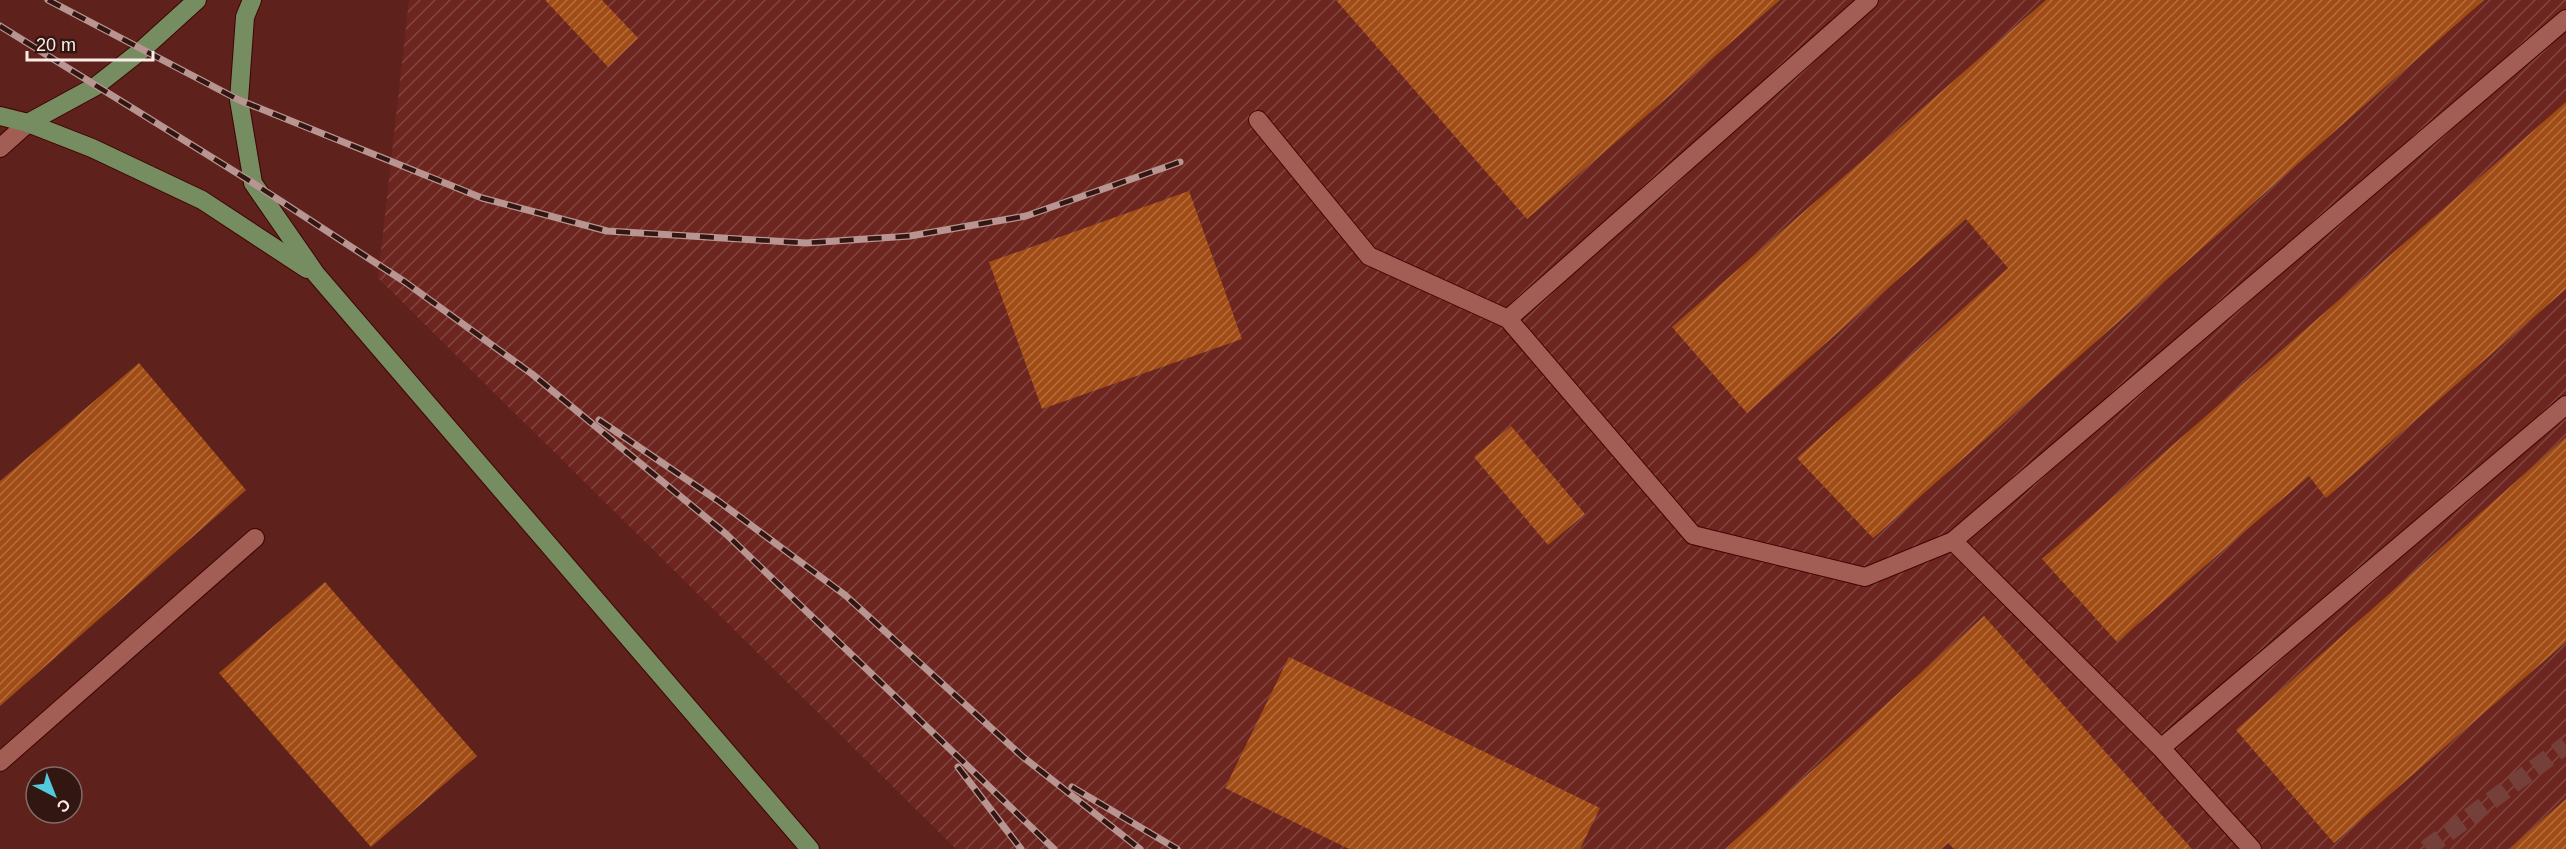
<svg xmlns="http://www.w3.org/2000/svg" width="2566" height="849" viewBox="0 0 2566 849" font-family="Arial,sans-serif">
<style>
.industrial{fill:url(#industrial-furrows)}
.building{fill:url(#building-hatch)}
.lines{fill:none;stroke-linecap:round;stroke-linejoin:round}
.minor-tunnel{stroke:#76403a;stroke-width:18;stroke-dasharray:18 9;stroke-linecap:butt}
.minor-casing{stroke:#400403;stroke-width:20}
.major-casing{stroke:#400403;stroke-width:20}
.minor{stroke:#a25e54;stroke-width:18}
.major{stroke:#758d61;stroke-width:18}
.rail-casing{stroke:#b89591;stroke-width:7}
.rail{stroke:#321612;stroke-width:4.5;stroke-dasharray:14;stroke-linecap:butt}
</style>
<defs>
<pattern id="industrial-furrows" width="10" height="10" patternUnits="userSpaceOnUse" patternTransform="scale(1.5)"><rect width="10" height="10" fill="#6c261f"/><path d="M-1 1l2-2M0 10L10 0M9 11l2-2" fill="none" stroke="#824640"/></pattern>
<pattern id="building-hatch" width="6" height="6" patternUnits="userSpaceOnUse" patternTransform="scale(1.5)"><rect width="6" height="6" fill="#a04c14"/><path d="M-1 1l2-2M0 6l6-6M5 7l2-2" fill="none" stroke="#b36f42"/></pattern>
</defs>
<rect width="100%" height="100%" fill="#5e211b"/>
<polygon class="industrial" points="409,0 2566,0 2566,849 956,849 378,278"/>
<g class="building">
<polygon points="545,0 602,0 638,38 608,67"/>
<polygon points="1336,0 1780,0 1527,219"/>
<polygon points="2046,0 2484,0 1873,538 1797,458 2008,268 1966,219 1747,413 1672,327"/>
<polygon points="2566,102 2566,289 2326,498 2309,476 2117,642 2042,559"/>
<polygon points="1189,191 1242,339 1042,409 989,262"/>
<polygon points="139,363 246,490 0,706 0,481"/>
<polygon points="1511,426 1585,514 1548,545 1474,457"/>
<polygon points="2566,437 2566,642 2334,843 2236,730"/>
<polygon points="325,582 477,756 371,847 219,673"/>
<polygon points="1984,616 2192,849 1954,849 1948,843 1941,849 1725,849"/>
<polygon points="1289,657 1600,808 1580,849 1349,849 1225,788"/>
<polygon points="2566,799 2566,849 2509,849"/>
</g>
<g class="lines">
<polyline class="minor-tunnel" points="2426,849 2566,745"/>
<g class="minor-casing">
<g id="minor">
<polyline points="1258,120 1369,256 1508,319 1693,535 1865,577 1953,541 2566,19"/>
<polyline points="0,148 28,123"/>
<polyline points="1508,319 1869,0"/>
<polyline points="1953,541 2161,748 2252,849"/>
<polyline points="2161,748 2566,405"/>
<polyline points="0,762 255,538"/>
</g>
</g>
<g class="major-casing">
<g id="major">
<polyline points="252,0 245,17 239,100 253,183 316,274 810,849"/>
<polyline points="0,116 28,123 92,148 202,200 307,269"/>
<polyline points="28,123 96,86 143,49 197,0"/>
</g>
</g>
<use href="#minor" class="minor"/>
<use href="#major" class="major"/>
<g class="rail-casing">
<g id="rail">
<polyline points="48,0 239,100 482,198 607,231 806,243 910,236 1026,216 1180,162"/>
<polyline points="0,26 253,183 405,282 532,374 726,534 1054,849"/>
<polyline points="599,420 717,500 845,595 1023,757 1140,849"/>
<polyline points="958,767 1021,849"/>
<polyline points="1072,787 1177,849"/>
</g>
</g>
<use href="#rail" class="rail"/>
</g>
<g transform="translate(54 795) rotate(138)"><circle r="28" fill="#321612" stroke="#836c68" stroke-width="1.5"/>
<path d="M0-4.5L10 22L0 15L-10 22Z" fill="#53cadc"/>
<text y="-9" font-size="16" font-weight="bold" text-anchor="middle" fill="#fdedea">С</text>
</g>
<path d="M27 51v9h126v-9" fill="none" stroke="#fdedea" stroke-width="3"/>
<text x="36" y="51" font-size="18" fill="#fdedea" stroke="#321612" stroke-width="4.5" paint-order="stroke">20 m</text>
</svg>
